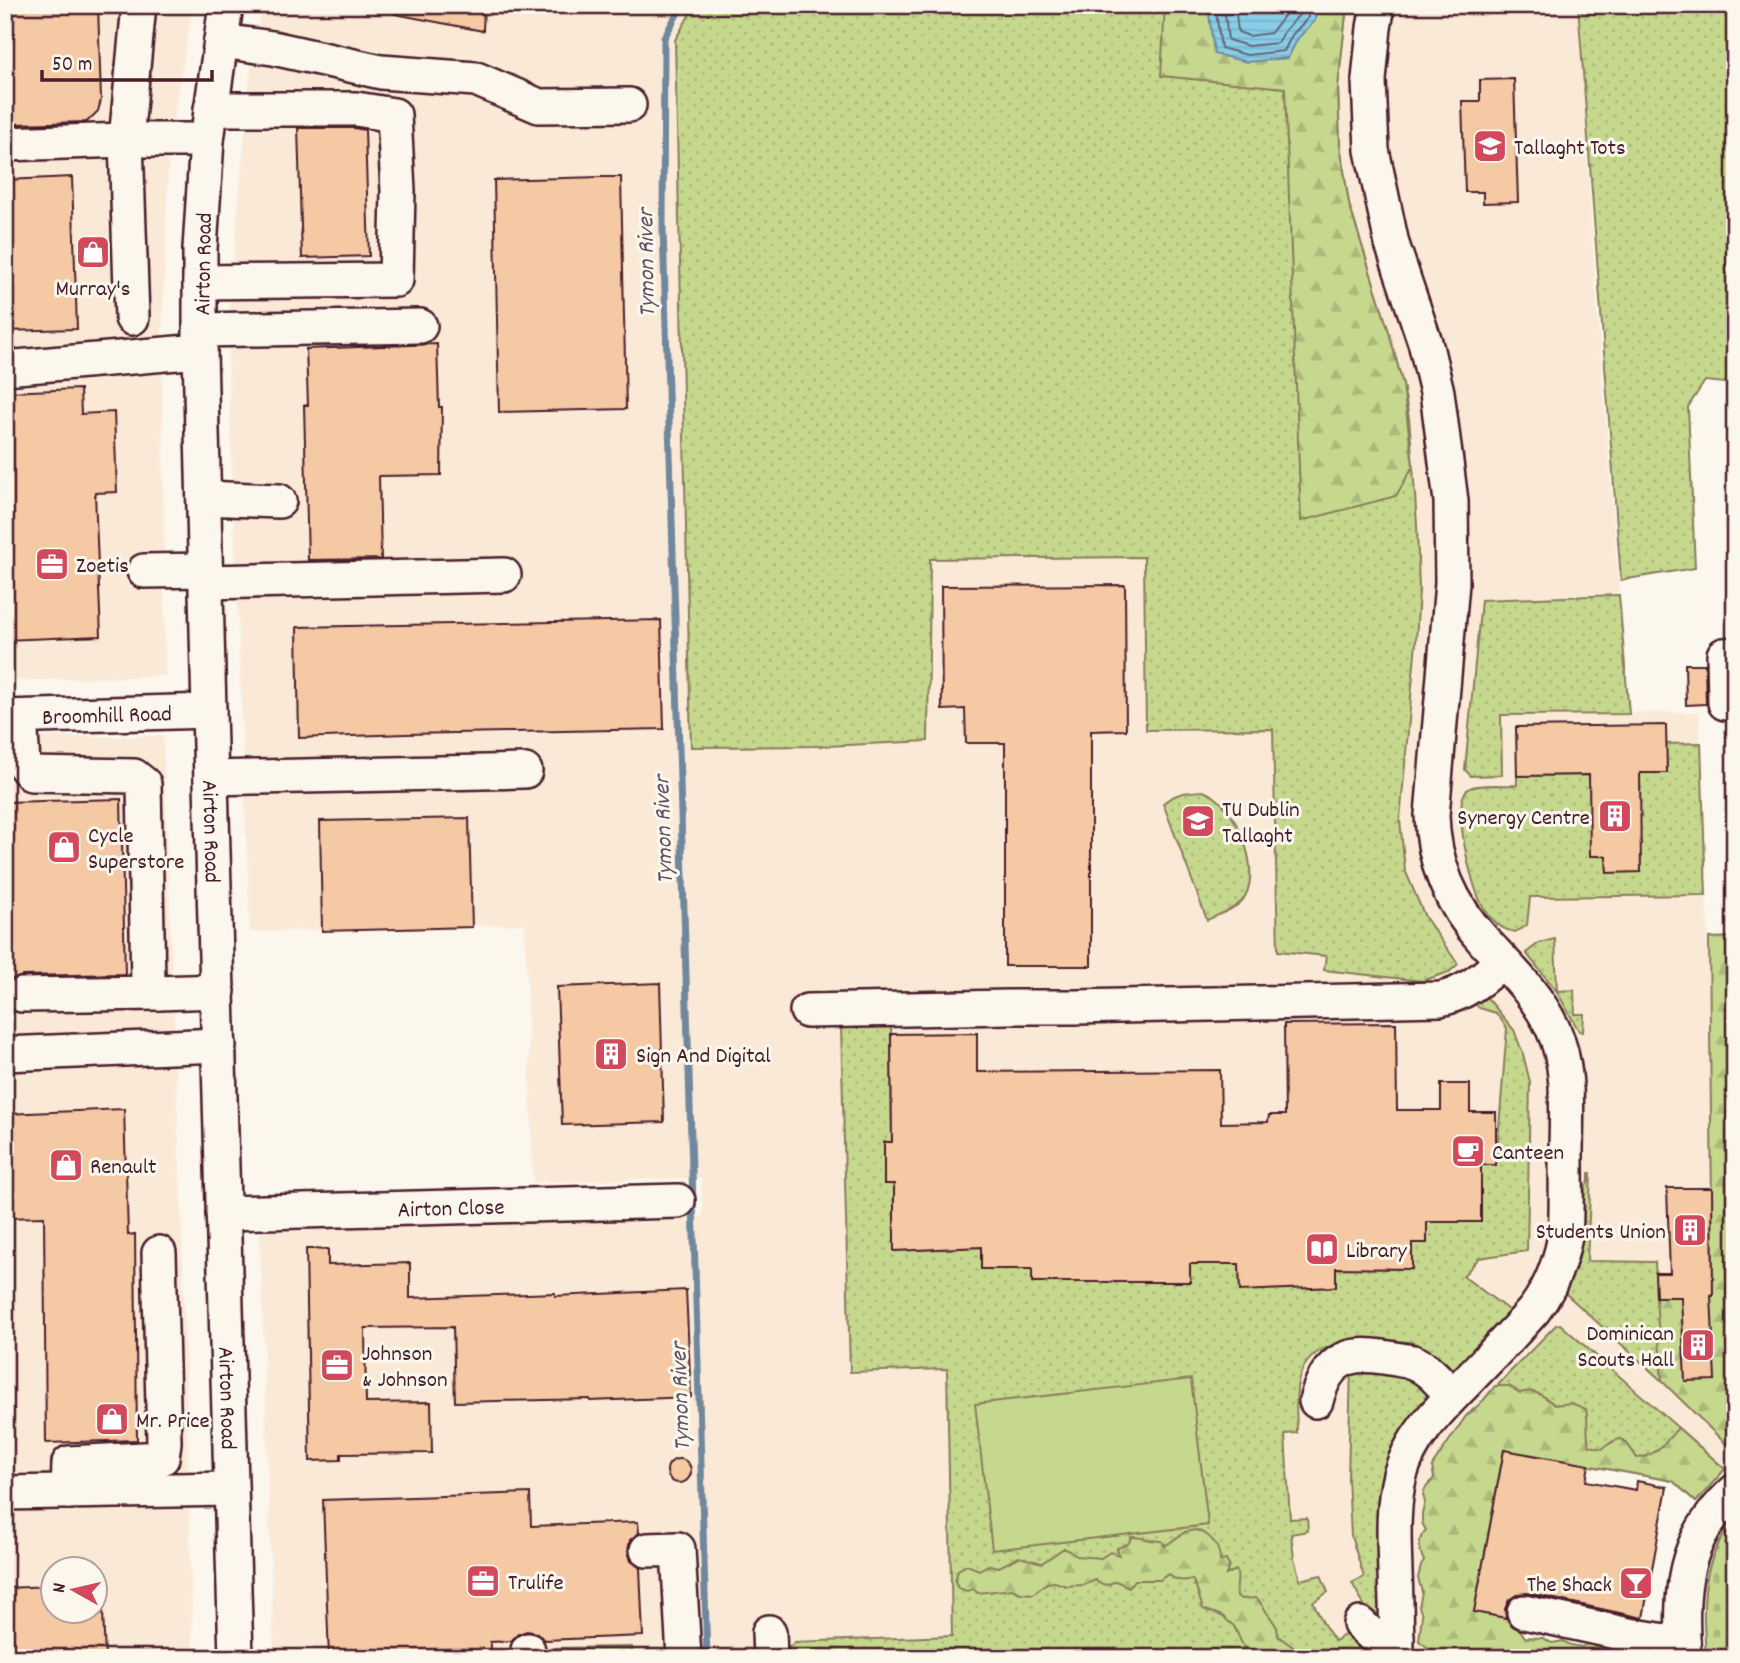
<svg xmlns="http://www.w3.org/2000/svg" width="1740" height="1663" viewBox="0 0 1740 1663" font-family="Dekko,sans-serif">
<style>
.built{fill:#fae9d7;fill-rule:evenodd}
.grass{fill:url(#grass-dots);stroke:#887c5c;stroke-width:2}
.forest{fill:url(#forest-firs);stroke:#887c5c;stroke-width:2}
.cemetery{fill:url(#cemetery-stones);stroke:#887c5c;stroke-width:2}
.pitch{fill:#c6d88d;stroke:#887c5c;stroke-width:2}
.water{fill:url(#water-rules);stroke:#6f889d;stroke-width:2}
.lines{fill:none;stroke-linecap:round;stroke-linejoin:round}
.shore{stroke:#636577;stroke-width:2}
.stream{stroke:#6f889d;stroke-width:7}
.building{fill:#f6c9a5;stroke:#4a1f2b;stroke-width:2}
.minor-casing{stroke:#4a1f2b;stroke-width:38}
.minor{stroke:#fbf7ec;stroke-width:33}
.labels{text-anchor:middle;stroke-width:6;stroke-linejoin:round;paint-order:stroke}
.poi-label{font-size:23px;fill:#4a1f2b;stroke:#fbf7ec;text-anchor:start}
.street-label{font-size:23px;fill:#4a1f2b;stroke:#fbf7ec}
.water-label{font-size:24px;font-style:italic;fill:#5d5464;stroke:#fbf7ec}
</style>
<defs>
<pattern id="grass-dots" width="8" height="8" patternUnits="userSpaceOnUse" patternTransform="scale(1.75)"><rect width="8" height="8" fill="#c6d88d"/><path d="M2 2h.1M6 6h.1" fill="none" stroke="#acb97a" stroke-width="1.8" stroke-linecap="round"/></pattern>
<pattern id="forest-firs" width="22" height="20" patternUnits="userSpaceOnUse" patternTransform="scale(1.75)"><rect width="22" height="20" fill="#c6d88d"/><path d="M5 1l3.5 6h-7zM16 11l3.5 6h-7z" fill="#acb97a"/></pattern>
<pattern id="cemetery-stones" width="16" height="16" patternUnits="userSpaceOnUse" patternTransform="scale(1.75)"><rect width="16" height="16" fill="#c6d88d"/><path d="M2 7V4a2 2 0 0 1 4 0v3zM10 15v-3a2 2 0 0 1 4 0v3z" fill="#acb97a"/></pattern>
<pattern id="water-rules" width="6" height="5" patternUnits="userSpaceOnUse" patternTransform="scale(1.75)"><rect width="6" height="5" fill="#88cee9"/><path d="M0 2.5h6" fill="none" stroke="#77b0c8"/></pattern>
</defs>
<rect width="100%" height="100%" fill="#fbf7ec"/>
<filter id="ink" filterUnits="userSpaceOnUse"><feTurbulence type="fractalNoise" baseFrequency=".0143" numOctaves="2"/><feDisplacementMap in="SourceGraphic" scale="14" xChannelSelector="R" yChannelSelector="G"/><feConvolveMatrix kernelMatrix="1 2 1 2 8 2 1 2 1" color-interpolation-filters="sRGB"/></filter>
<g filter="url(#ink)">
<g class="built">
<polygon points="5,5 193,5 169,145 162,339 165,676 5,681"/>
<polygon points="262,5 1578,5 1594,268 1629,713 1699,712 1706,895 1709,938 1713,1296 1662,1381 1735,1453 1735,1461 1725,1469 1696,1502 1673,1481 1465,1443 1422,1636 1544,1658 274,1658 260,1232 703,1216 701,1178 533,1182 525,924 250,932 227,337 249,83"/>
<path d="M163,736L182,1228L193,1658H5V737ZM52,1568H94V1610H52Z"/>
</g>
<g class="grass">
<polygon points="695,5 1347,5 1338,87 1340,145 1349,204 1388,329 1403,385 1409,418 1413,466 1417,525 1419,590 1416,642 1400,820 1405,870 1425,917 1458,964 1449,972 1422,981 1324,970 1326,956 1278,951 1273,729 1146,730 1144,557 930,559 928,741 827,746 691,747 675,40"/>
<polygon points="1578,5 1686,5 1735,10 1735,384 1705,381 1688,407 1695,568 1621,580"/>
<polygon points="1619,595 1629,714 1501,715 1502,775 1471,776 1465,770 1481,600"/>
<path d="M1701,743L1706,895L1530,897L1527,925L1515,932C1500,930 1489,917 1482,905C1472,887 1450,803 1468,789C1475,783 1506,786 1517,785V776L1589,775L1606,856L1607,872H1640V773H1667L1666,744Z"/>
<path d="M1203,791C1208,793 1213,795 1217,799C1240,817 1264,877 1241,902C1233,910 1218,915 1207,920L1163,803C1178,792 1186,792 1203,791Z"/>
<polygon points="1555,939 1557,991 1574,990 1575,1014 1584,1014 1583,1032 1579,1031 1556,990 1526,953 1539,943"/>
<path d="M1480,989L1514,1030L1523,1054L1530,1082L1527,1251L1479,1258L1463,1276L1515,1315L1452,1374C1444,1368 1422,1346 1414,1343C1407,1340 1395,1342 1387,1342C1353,1341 1312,1338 1299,1378C1294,1394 1297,1416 1297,1433L1285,1434L1290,1519L1307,1518L1308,1531L1291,1534L1294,1558L1300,1580L1321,1575L1328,1592L1313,1602L1323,1623L1335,1641L1352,1630L1370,1650V1658H788V1648L795,1642L952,1636L947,1369L850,1372L841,1026L891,1024L892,1142H884V1183L894,1184V1251L981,1247L982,1269H1032L1190,1282V1264H1239L1240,1291L1335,1242L1356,1268L1412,1269V1243H1427V1222H1481V1165H1496L1507,1028L1496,1013L1479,1008L1475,1003Z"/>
<polygon points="1589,1173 1591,1173 1587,1261 1655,1262 1662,1381 1565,1293 1579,1258 1585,1188 1589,1181"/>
<polygon points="1560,1324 1725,1469 1696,1502 1673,1481 1465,1443 1462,1425 1509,1373 1556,1325"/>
<polygon points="1351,1368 1404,1372 1427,1392 1384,1623 1370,1616 1352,1583 1364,1577 1351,1536 1348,1478"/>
<polygon points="632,1647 632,1658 555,1658 554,1648"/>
</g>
<g class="forest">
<polygon points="1165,5 1347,5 1338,87 1340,145 1349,204 1388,329 1403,385 1413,466 1396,496 1301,521 1285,88 1161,76"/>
<polygon points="1735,937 1735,1453 1662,1381 1656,1297 1713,1295 1709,938"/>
<path d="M1495,1386H1509L1520,1393C1534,1388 1544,1396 1555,1405L1571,1403L1586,1409C1589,1422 1585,1434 1590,1446L1602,1449C1623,1433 1623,1437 1637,1458C1655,1458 1667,1440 1678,1428L1725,1469L1696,1502L1673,1481L1504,1450L1474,1612L1512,1619L1525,1637L1543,1638L1552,1643L1563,1641L1571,1645L1582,1647L1586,1644L1592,1645L1606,1655C1618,1645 1642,1649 1654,1658H1440L1438,1655L1419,1641L1422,1615L1419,1607L1422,1592L1418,1578L1421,1566L1424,1561C1419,1551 1417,1538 1426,1530L1422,1523V1514L1425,1502L1423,1495L1425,1489L1434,1478L1432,1466L1466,1416L1482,1402Z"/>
<path d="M1195,1530C1210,1533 1220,1546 1220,1561L1226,1560L1229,1566L1226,1575L1236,1570C1240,1578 1235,1587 1237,1596L1241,1599L1257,1598C1262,1604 1264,1609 1268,1614C1274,1623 1278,1625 1278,1636L1293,1647L1300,1658H1259L1257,1652L1243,1646L1234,1626L1222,1616L1203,1609L1196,1587L1192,1579C1182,1582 1176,1581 1168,1574L1160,1580H1134L1129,1587L1116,1581L1107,1585L1098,1583L1096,1580L1083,1585L1066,1586L1055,1582L1047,1583L1033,1594L1021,1593L1012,1589L978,1593L973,1589L967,1591L958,1588L955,1581L958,1570L967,1565L979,1570L988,1565L999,1567L1019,1557L1042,1563L1064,1548L1077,1556L1101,1558L1110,1552L1119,1555L1117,1548L1128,1544L1132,1537C1142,1537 1151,1541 1162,1541L1165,1546L1185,1532Z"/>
</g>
<path class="cemetery" d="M1735,1520V1658H1706C1703,1606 1698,1563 1735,1520Z"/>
<polygon class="pitch" points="1191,1379 1208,1525 992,1550 975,1404"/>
<polygon class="water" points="1208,5 1310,5 1316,9 1315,21 1298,38 1288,58 1247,62 1214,54"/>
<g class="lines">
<g class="shore">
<polyline points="1215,5 1221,48 1247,55 1284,51 1292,35 1308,18 1307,5"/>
<polyline points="1224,5 1228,40 1248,46 1278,43 1285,30 1299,15 1298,5"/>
<path d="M1235,5L1238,32L1249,36L1271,33C1276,25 1288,14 1288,5"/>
</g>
<polyline class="stream" points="682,5 664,38 663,228 707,1658"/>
</g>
<g class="building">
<polygon points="5,5 98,5 101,100 98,111 89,120 86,122 15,124 5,119"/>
<polygon points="396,5 484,5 483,31 395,14"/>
<polygon points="1514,79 1518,202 1483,203 1483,192 1465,192 1462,101 1480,101 1480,80"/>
<polygon points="298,128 354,128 365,130 369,256 302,258"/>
<polygon points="72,177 77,329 5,331 5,180"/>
<polygon points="601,177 621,177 626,409 499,412 494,180"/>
<polygon points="437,344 439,407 442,407 441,475 379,476 381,559 308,560 304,405 308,405 306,349"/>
<polygon points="80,389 81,414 114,412 117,492 95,493 101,636 5,640 5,392"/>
<polygon points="1125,585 1126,730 1091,731 1091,966 1005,966 1005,743 966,743 965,709 942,710 941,586"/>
<polygon points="661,620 664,729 405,734 299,738 297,627"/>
<polygon points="1685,664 1705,664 1706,704 1686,705"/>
<polygon points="1666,725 1667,773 1640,773 1641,872 1607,873 1606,856 1590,856 1589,775 1517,776 1516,727"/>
<polygon points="121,799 125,974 22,976 11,980 5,980 5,802"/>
<polygon points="469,818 472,927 322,931 320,821"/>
<polygon points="660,983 664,1122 562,1125 557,987"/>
<polygon points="1396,1023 1397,1110 1441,1110 1441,1084 1470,1084 1470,1112 1496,1112 1496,1165 1481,1165 1481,1222 1427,1222 1427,1243 1412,1243 1412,1269 1336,1268 1336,1287 1240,1291 1239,1264 1190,1264 1190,1282 1032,1282 1032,1269 981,1269 981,1247 894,1251 894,1184 884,1184 884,1142 892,1142 891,1034 977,1033 977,1072 1220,1070 1221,1123 1268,1122 1269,1115 1285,1115 1284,1024"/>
<polygon points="124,1109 128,1235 135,1234 137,1440 46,1443 44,1217 5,1218 5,1114"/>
<polygon points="1667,1188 1712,1188 1713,1296 1711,1296 1715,1380 1685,1381 1681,1297 1656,1297 1655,1273 1670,1273"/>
<polygon points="306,1249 328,1249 328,1265 410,1263 410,1298 555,1293 555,1296 686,1290 691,1397 590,1401 590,1399 455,1402 453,1327 365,1328 366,1403 431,1402 432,1453 341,1454 341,1460 310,1461"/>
<polygon points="1504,1450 1589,1465 1586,1481 1636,1490 1637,1481 1667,1487 1643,1618 1527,1593 1518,1594 1509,1600 1505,1609 1506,1618 1474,1612"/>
<circle cx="679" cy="1471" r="12"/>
<polygon points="530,1493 531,1526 638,1522 639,1533 630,1540 628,1551 631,1561 640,1568 643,1636 544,1640 537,1633 527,1631 518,1634 511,1641 490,1642 490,1658 329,1658 323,1500"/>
<polygon points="52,1586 52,1611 103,1611 105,1658 5,1658 5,1588"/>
</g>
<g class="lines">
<g class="minor-casing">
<g id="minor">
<path id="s1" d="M226,5L207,140L200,249V351L209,711L236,1658"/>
<path d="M1378,5L1374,28L1369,80L1372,150L1392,244L1425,342L1437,392L1451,501L1452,583L1432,815C1433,863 1451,905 1484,941C1509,968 1537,994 1553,1029C1571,1067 1566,1114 1566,1155C1566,1182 1567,1209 1565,1236C1560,1263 1551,1288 1534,1310C1513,1334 1490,1357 1468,1380C1440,1409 1411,1436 1400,1475C1392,1506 1394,1540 1395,1572C1396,1600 1397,1629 1397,1658"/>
<polyline points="221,41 273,48 381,72 476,79 539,106 629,105"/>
<polyline points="5,144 126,140 207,140"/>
<polyline points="200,282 396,280 398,191 394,115 356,109 211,109"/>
<polyline points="132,318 126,140 139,5"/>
<polyline points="201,330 420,326"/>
<polyline points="5,368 200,351"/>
<polyline points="204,498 279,501"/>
<polyline points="144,571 206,570"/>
<polyline points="206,582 504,575"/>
<polyline points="1725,703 1724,655 1735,654"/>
<path id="s2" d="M5,717L209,711"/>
<polyline points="20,717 23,764 31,774 134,776 144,784 148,982 158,993 218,991"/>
<polyline points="211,778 525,771"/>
<polyline points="22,995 158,993"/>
<path d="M807,1011L1009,1007H1076L1440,999C1463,995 1486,977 1502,960"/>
<polyline points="5,1054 219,1045"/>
<path id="s3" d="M223,1213L678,1201"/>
<path d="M1316,1401C1331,1343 1365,1354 1413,1362C1429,1368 1440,1383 1452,1395"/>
<polyline points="68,1492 69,1463 162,1458 164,1442 159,1253"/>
<polyline points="5,1493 231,1489"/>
<polyline points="647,1550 678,1549 684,1658"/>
<polyline points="1524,1612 1629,1635 1665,1641 1683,1640"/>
<polyline points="1360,1624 1374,1637 1397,1638"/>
<polyline points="769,1632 770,1658"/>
<polyline points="528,1650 528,1658"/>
<path d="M1684,1658C1680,1590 1681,1540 1735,1491"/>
</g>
</g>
<use href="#minor" class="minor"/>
</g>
</g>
<defs>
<g id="school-square" transform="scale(1.75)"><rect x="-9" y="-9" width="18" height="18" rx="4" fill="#d1495b" stroke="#fbf7ec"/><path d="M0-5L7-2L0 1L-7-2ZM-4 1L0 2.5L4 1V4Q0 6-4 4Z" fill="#fff"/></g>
<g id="shop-square" transform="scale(1.75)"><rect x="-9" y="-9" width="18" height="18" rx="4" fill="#d1495b" stroke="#fbf7ec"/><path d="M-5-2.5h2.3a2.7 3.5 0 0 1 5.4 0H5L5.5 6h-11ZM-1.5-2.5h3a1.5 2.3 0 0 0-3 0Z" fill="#fff"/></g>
<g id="office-square" transform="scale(1.75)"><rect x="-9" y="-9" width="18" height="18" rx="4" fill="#d1495b" stroke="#fbf7ec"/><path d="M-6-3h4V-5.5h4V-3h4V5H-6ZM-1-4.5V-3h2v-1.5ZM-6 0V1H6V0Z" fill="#fff"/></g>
<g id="building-square" transform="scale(1.75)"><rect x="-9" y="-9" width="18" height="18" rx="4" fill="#d1495b" stroke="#fbf7ec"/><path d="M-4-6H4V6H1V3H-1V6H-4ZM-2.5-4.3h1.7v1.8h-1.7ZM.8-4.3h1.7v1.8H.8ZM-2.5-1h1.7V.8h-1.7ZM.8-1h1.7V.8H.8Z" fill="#fff"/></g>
<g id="university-square" transform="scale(1.75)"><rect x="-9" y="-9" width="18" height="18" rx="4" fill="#d1495b" stroke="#fbf7ec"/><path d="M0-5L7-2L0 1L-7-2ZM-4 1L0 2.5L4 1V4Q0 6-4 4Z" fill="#fff"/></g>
<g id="cafe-square" transform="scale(1.75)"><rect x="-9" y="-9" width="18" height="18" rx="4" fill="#d1495b" stroke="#fbf7ec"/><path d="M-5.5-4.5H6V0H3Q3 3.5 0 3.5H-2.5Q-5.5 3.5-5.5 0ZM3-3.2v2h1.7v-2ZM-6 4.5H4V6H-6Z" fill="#fff"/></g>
<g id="library-square" transform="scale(1.75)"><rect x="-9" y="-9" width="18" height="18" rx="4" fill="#d1495b" stroke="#fbf7ec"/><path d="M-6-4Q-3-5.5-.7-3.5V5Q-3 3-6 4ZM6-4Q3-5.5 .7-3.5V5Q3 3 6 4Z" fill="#fff"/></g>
<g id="bar-square" transform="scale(1.75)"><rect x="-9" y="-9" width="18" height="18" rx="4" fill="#d1495b" stroke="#fbf7ec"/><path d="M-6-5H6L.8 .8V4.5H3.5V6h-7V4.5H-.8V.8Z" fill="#fff"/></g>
</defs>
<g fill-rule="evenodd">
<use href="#school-square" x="1490" y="146"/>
<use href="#shop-square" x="93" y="252"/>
<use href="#office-square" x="52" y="564"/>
<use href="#building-square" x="1615" y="816"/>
<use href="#university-square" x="1198" y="821"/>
<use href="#shop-square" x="64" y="847"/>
<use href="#building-square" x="611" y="1054"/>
<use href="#cafe-square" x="1468" y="1151"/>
<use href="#shop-square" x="66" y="1165"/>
<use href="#building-square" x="1690" y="1230"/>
<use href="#library-square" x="1322" y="1249"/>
<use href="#building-square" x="1698" y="1345"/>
<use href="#office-square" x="337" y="1365"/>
<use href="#shop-square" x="112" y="1419"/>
<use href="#office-square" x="483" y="1581"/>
<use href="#bar-square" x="1636" y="1583"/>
</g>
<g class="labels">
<g class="poi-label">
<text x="1514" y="154">Tallaght Tots</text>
<text x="93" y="295" text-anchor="middle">Murray's</text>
<text x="76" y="572">Zoetis</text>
<text x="1222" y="816">TU Dublin<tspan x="1222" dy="26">Tallaght</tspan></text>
<text x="1590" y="824" text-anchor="end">Synergy Centre</text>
<text x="88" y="842">Cycle<tspan x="88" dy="26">Superstore</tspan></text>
<text x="636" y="1062">Sign And Digital</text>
<text x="1492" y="1159">Canteen</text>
<text x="90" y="1173">Renault</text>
<text x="1666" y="1238" text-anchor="end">Students Union</text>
<text x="1346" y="1257">Library</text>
<text x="1674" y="1340" text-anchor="end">Dominican<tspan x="1674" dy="26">Scouts Hall</tspan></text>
<text x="362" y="1360">Johnson<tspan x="362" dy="26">&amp; Johnson</tspan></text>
<text x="136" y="1427">Mr. Price</text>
<text x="508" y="1589">Trulife</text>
<text x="1612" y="1591" text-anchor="end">The Shack</text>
</g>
<g class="street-label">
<text transform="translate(202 264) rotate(-89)" y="8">Airton Road</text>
<text dy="8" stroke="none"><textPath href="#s2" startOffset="102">Broomhill Road</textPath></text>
<text dy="8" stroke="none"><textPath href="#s1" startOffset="828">Airton Road</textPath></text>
<text dy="8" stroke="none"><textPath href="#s3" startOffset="228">Airton Close</textPath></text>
<text dy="8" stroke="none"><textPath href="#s1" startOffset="1395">Airton Road</textPath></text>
</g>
<g class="water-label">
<text transform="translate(645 263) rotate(-91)" y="8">Tymon River</text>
<text transform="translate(662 830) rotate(-92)" y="8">Tymon River</text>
<text transform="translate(679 1397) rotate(-92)" y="8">Tymon River</text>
</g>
</g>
<rect width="1740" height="1663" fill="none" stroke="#fbf7ec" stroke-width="28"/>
<rect x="14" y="14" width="1712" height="1635" fill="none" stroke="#4a1f2b" stroke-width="2.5" filter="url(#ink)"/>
<g transform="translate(74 1590) rotate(278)"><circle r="33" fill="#fbf7ec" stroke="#b4a19f" stroke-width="2"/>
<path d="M0-5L12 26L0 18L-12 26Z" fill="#d1495b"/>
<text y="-10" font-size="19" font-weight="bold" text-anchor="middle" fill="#4a1f2b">N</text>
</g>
<path d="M42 70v10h170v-10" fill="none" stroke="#4a1f2b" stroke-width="3.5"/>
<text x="52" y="70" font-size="21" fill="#4a1f2b" stroke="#fbf7ec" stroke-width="5" paint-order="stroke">50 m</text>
</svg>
